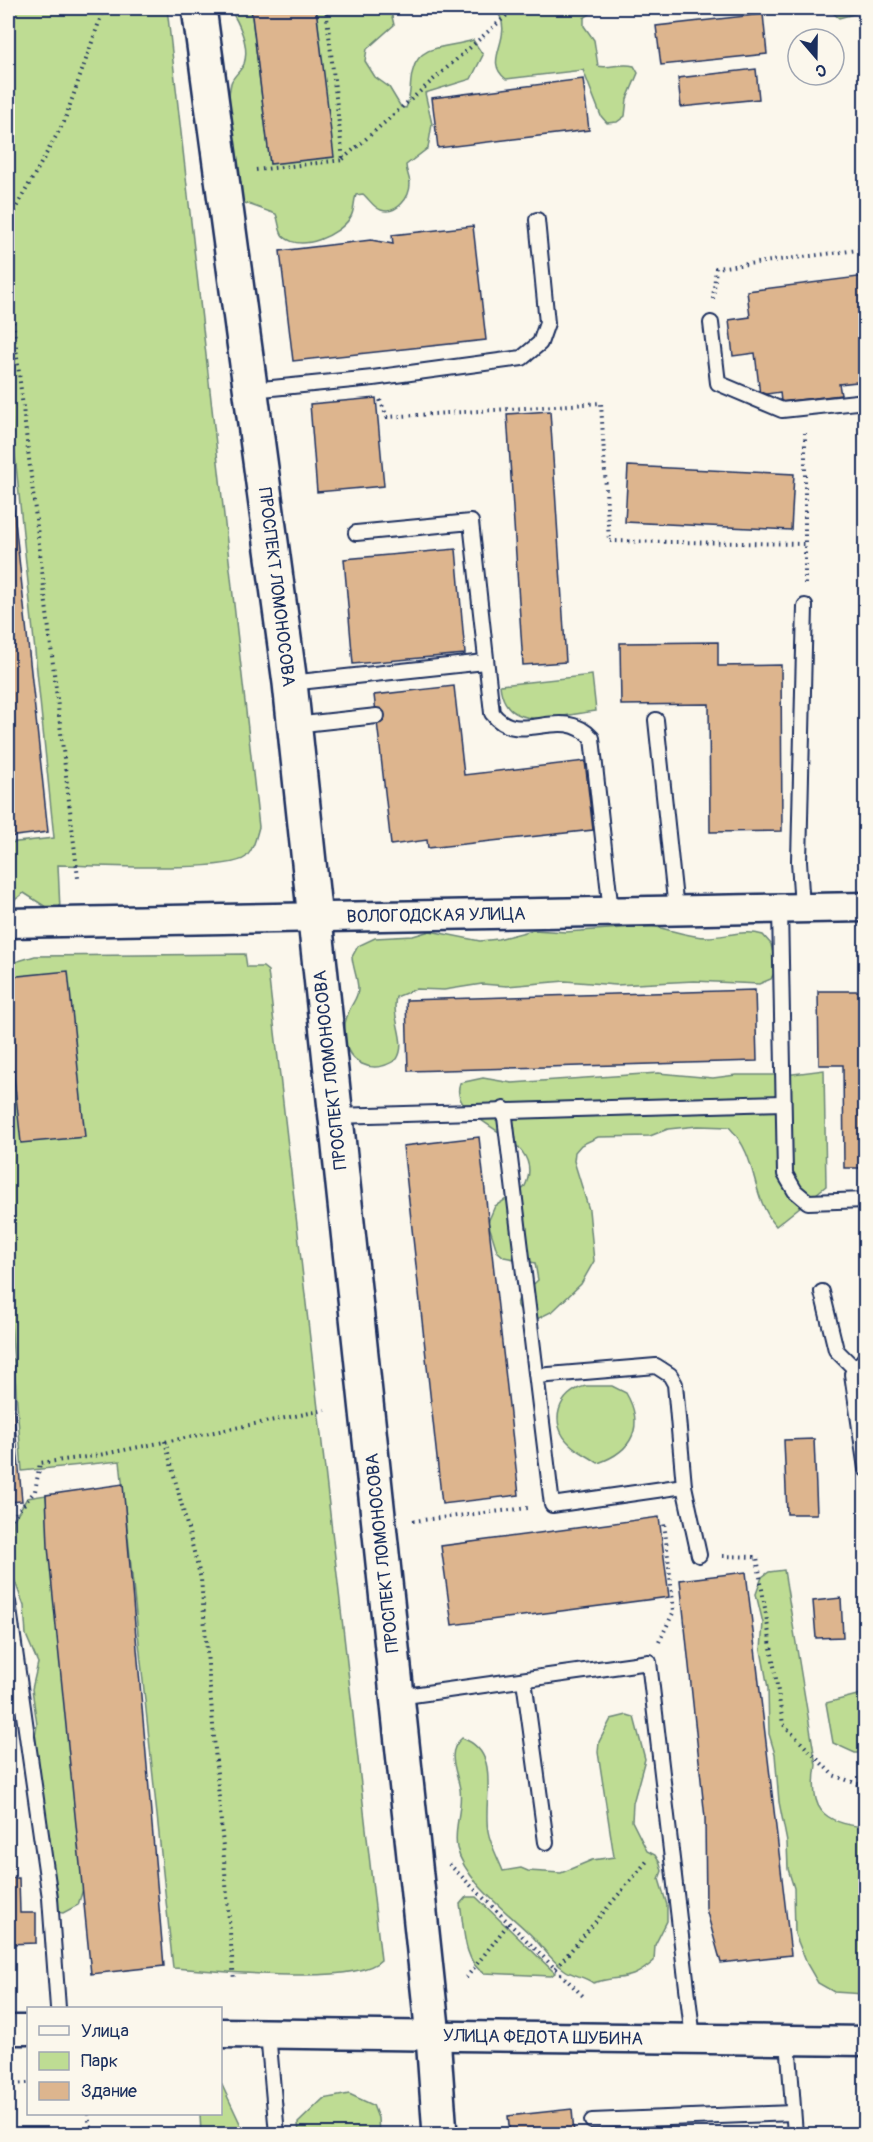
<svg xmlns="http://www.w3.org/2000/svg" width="873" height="2142" viewBox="0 0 873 2142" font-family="Pangolin,sans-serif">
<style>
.green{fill:#bedc93;stroke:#6c8678;stroke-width:1.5}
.building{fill:#ddb58e;stroke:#1b2f5e;stroke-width:1.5}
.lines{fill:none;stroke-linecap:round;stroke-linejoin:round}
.lane-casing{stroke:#1b2f5e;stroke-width:18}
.street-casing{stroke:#1b2f5e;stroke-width:33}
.primary-casing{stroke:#1b2f5e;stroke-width:38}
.path{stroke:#1b2f5e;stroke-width:4;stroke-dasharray:1.5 4.5;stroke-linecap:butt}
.lane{stroke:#fbf7ec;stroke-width:14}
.street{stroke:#fbf7ec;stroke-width:28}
.primary{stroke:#fbf7ec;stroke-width:33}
.labels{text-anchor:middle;stroke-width:5;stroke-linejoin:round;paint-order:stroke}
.street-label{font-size:18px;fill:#1b2f5e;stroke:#fbf7ec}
</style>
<rect width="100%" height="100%" fill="#fbf7ec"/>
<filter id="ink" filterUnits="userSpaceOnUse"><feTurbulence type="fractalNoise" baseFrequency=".0167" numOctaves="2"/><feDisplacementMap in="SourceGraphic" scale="12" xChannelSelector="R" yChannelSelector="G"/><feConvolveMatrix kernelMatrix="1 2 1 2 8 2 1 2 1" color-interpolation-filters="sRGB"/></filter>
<g filter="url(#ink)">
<g class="green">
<path d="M8,8H167L259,827C256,837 254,849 246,857C227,873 89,865 58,865L60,910L49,909L24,893L8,905V843L54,838L8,386Z"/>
<path d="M229,8H251L270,164L333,157L316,8H390L394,25L367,49L365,61L375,77L389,87L401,107L406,108C412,95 409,82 413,70C420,42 452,48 473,40L483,55L471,79L425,93L432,124L428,148L406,165C406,172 410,177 410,184C410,197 397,215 381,210C374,208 369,199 363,194L356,195C353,203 355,211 350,218C339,235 301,253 283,236C279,232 279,221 276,214L242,202C235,188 238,176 237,161C235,135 224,110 231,83C233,76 241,71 244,64C250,46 239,22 229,8Z"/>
<path d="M495,8H599L584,18V26L594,40L598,66C610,69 621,62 634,66L638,73L627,99L625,116L617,122L607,123L601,116L583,70L506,79C480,59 518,37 495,8Z"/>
<polygon points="827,8 865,8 865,11 839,18"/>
<path d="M592,675L596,711C560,715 505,735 500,685Z"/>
<path d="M651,926C670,929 687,937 707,937C726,937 744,929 763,935L771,944L776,968L771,979L759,984L694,981L616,985L565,981L507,986L482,984L444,990L416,989L396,997C391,1020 408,1042 397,1059C387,1066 374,1070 362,1064C341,1053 341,1030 349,1011C352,1003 358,998 358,989C358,979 353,968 352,957L358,946L375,938L413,936L430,931L480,941L498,939L533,930L566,932Z"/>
<path d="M245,954L247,967H263L268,971L381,1960C355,1987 213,1970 173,1968L120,1461L22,1471L8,1283V964L35,956Z"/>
<path d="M824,1070L826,1186L776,1226C749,1194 760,1159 729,1127L698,1126L668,1129L650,1136L598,1137L581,1145L575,1152L574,1161L589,1210L594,1261L581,1284L553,1311L535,1320C502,1303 523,1295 538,1280L535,1263L504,1257L497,1251L488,1222L495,1206L524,1188C553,1134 445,1125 460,1083L483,1078L512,1083L658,1073L713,1078L736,1075H785Z"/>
<path d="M586,1386H612L626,1393C645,1426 633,1451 598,1463C589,1456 578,1452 570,1444C548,1424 558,1392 586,1386Z"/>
<polygon points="46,1495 84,1886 78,1905 63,1913 58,1912 34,1742 37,1725 32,1689 38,1663 26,1635 24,1606 14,1579 12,1537 14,1519 27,1498"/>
<path d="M784,1570L816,1765C809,1808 821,1823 865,1827L864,1994L834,1992L818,1983L807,1964L795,1934L794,1888L788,1869L787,1842L779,1802L775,1754L769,1734L768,1688L761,1650L763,1623L756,1594L762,1577L769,1572Z"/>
<polygon points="865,1693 865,1753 855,1753 833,1743 826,1703"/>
<path d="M627,1715L634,1717L645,1759L633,1803L632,1821L647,1851L655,1855L660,1863L662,1871L659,1879L667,1905V1921L655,1945L654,1961C628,1984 622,1974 593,1983C584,1976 573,1976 565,1970C553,1962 543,1948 533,1937C509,1913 465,1882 457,1848C453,1829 463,1809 460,1789C457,1771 445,1752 462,1738C503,1753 482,1799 488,1831C490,1844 498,1858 503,1871L521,1868L528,1871L561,1873L592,1860L614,1857L598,1752L599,1742L611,1719Z"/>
<path d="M466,1897H476L555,1973L551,1976L484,1973C463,1963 464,1925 460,1904Z"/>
<polygon points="221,2083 245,2134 201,2134 200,2114 220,2114"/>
<polygon points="349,2094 373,2105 378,2118 379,2134 299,2134 298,2123 323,2099"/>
</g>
<g class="building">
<polygon points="251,8 316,8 334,157 270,164"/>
<polygon points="763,14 767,54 661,65 656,26"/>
<polygon points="756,69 759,99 681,107 678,78"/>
<polygon points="583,79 589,130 438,148 432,98"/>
<polygon points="473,226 486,340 293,361 280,251 371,240 393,244 392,235"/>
<polygon points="866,276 866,381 839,384 841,395 781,402 780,392 760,395 755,353 733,356 729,320 750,317 747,291"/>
<polygon points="376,398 384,486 317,492 310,404"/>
<polygon points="550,411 566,662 523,665 507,414"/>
<polygon points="8,455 48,832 8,837"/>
<polygon points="628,466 794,474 791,530 625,522"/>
<polygon points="456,549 465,654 353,664 344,559"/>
<polygon points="718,642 718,666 781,665 782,831 710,832 709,704 621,705 620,643"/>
<polygon points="454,686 464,775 585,761 593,830 428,848 427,840 391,845 374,695"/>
<polygon points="68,971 85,1137 21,1143 8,1021 8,977"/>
<polygon points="755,990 757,1061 408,1071 406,1000"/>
<polygon points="818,991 866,991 866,1168 844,1168 843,1065 819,1065"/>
<polygon points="479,1137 519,1495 442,1504 403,1146"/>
<polygon points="8,1350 22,1501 8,1502"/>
<polygon points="814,1439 817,1514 787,1514 784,1440"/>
<polygon points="123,1484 164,1966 91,1974 48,1547 46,1495"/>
<polygon points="659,1517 669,1597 452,1625 441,1546"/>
<polygon points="746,1572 791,1955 721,1963 706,1909 705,1818 680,1580"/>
<polygon points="841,1598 843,1637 816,1638 813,1601"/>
<polygon points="8,1878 19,1878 20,1913 36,1913 36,1943 8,1944"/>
<polygon points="572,2109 574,2134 510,2134 508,2116"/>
</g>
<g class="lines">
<g class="lane-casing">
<g id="lane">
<polyline points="711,323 718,383 782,410 866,401"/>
<polyline points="252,390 373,378 522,358 540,343 547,323 537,220"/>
<path d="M356,533L471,522L492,713C519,749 560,703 592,738L611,912"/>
<polyline points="290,683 485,662"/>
<polyline points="656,720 676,910"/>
<polyline points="294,725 377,716"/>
<polyline points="802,908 799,861 805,606"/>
<polyline points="780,909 785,1174 795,1191 808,1202 866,1200"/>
<polyline points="504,1109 552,1505 684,1486 675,1384 670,1375 656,1366 537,1376"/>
<polyline points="335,1116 783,1103"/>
<polyline points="822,1292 836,1350 855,1369"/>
<polyline points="866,1357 852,1374 866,1469"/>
<polyline points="684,1486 699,1555"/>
<polyline points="8,1602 50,1898 58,2008"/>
<polyline points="524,1680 546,1842"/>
<polyline points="398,1697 649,1662 693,2039"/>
<polyline points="268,2033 277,2134"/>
<polyline points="788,2040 795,2134"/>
<polyline points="592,2121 793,2113"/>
</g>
</g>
<g class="street-casing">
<g id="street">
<polyline points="8,923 866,907"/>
<polyline points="8,2030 28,2030"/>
<polyline points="220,2033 866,2041"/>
</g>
</g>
<g class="primary-casing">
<polyline id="primary" points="199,8 290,683 433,2036 440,2134"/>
</g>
<g class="path">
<polyline points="343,159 515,8"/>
<polyline points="256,170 343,160 326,8"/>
<polyline points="8,222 64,122 104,8"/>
<polyline points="713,299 716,268 866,249"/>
<polyline points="13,322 78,878"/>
<polyline points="380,400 387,417 601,403 609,541 805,544"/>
<polyline points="805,584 805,433"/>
<polyline points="165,1441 201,1579 234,1981"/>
<polyline points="413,1521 528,1508"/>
<polyline points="8,1523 35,1491 40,1463 94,1456 325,1410"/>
<polyline points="723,1556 757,1557 783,1724 833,1775 866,1787"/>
<polyline points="659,1642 674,1611 664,1522"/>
<polyline points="449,1864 583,1996"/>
<polyline points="556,1968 648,1860"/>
<polyline points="466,1978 509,1923"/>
<polyline points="8,2084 28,2083"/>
<polyline points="88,2114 91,2134"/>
<polyline points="62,2127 63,2134"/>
</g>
<use href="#lane" class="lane"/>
<use href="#street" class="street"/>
<use href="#primary" class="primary"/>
</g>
</g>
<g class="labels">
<g class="street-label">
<text transform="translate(277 587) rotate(83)" y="6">ПРОСПЕКТ ЛОМОНОСОВА</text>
<text transform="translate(436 915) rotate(-1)" y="6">ВОЛОГОДСКАЯ УЛИЦА</text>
<text transform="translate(330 1070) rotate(-96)" y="6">ПРОСПЕКТ ЛОМОНОСОВА</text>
<text transform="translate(382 1553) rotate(-96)" y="6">ПРОСПЕКТ ЛОМОНОСОВА</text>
<text transform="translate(543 2037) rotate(1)" y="6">УЛИЦА ФЕДОТА ШУБИНА</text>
</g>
</g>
<rect width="873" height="2142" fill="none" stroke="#fbf7ec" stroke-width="30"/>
<rect x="15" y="15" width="843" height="2112" fill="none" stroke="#1b2f5e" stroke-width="2" filter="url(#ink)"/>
<rect x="27" y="2007" width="195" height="108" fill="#fbf7ec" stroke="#a1a7b3" stroke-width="1.5"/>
<rect x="39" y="2026" width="30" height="9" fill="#fbf7ec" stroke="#a1a7b3" stroke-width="1.5"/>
<text x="81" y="2037" font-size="18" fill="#1b2f5e">Улица</text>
<rect x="39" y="2052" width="30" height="18" fill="#bedc93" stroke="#a1a7b3" stroke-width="1.5"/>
<text x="81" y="2067" font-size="18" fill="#1b2f5e">Парк</text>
<rect x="39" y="2082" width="30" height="18" fill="#ddb58e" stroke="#a1a7b3" stroke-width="1.5"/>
<text x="81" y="2097" font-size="18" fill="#1b2f5e">Здание</text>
<g transform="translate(816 57) rotate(160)"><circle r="28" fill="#fbf7ec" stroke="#a1a7b3" stroke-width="1.5"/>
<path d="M0-4.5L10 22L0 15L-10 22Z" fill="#1b2f5e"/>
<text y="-9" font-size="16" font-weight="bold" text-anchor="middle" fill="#1b2f5e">С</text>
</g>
</svg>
